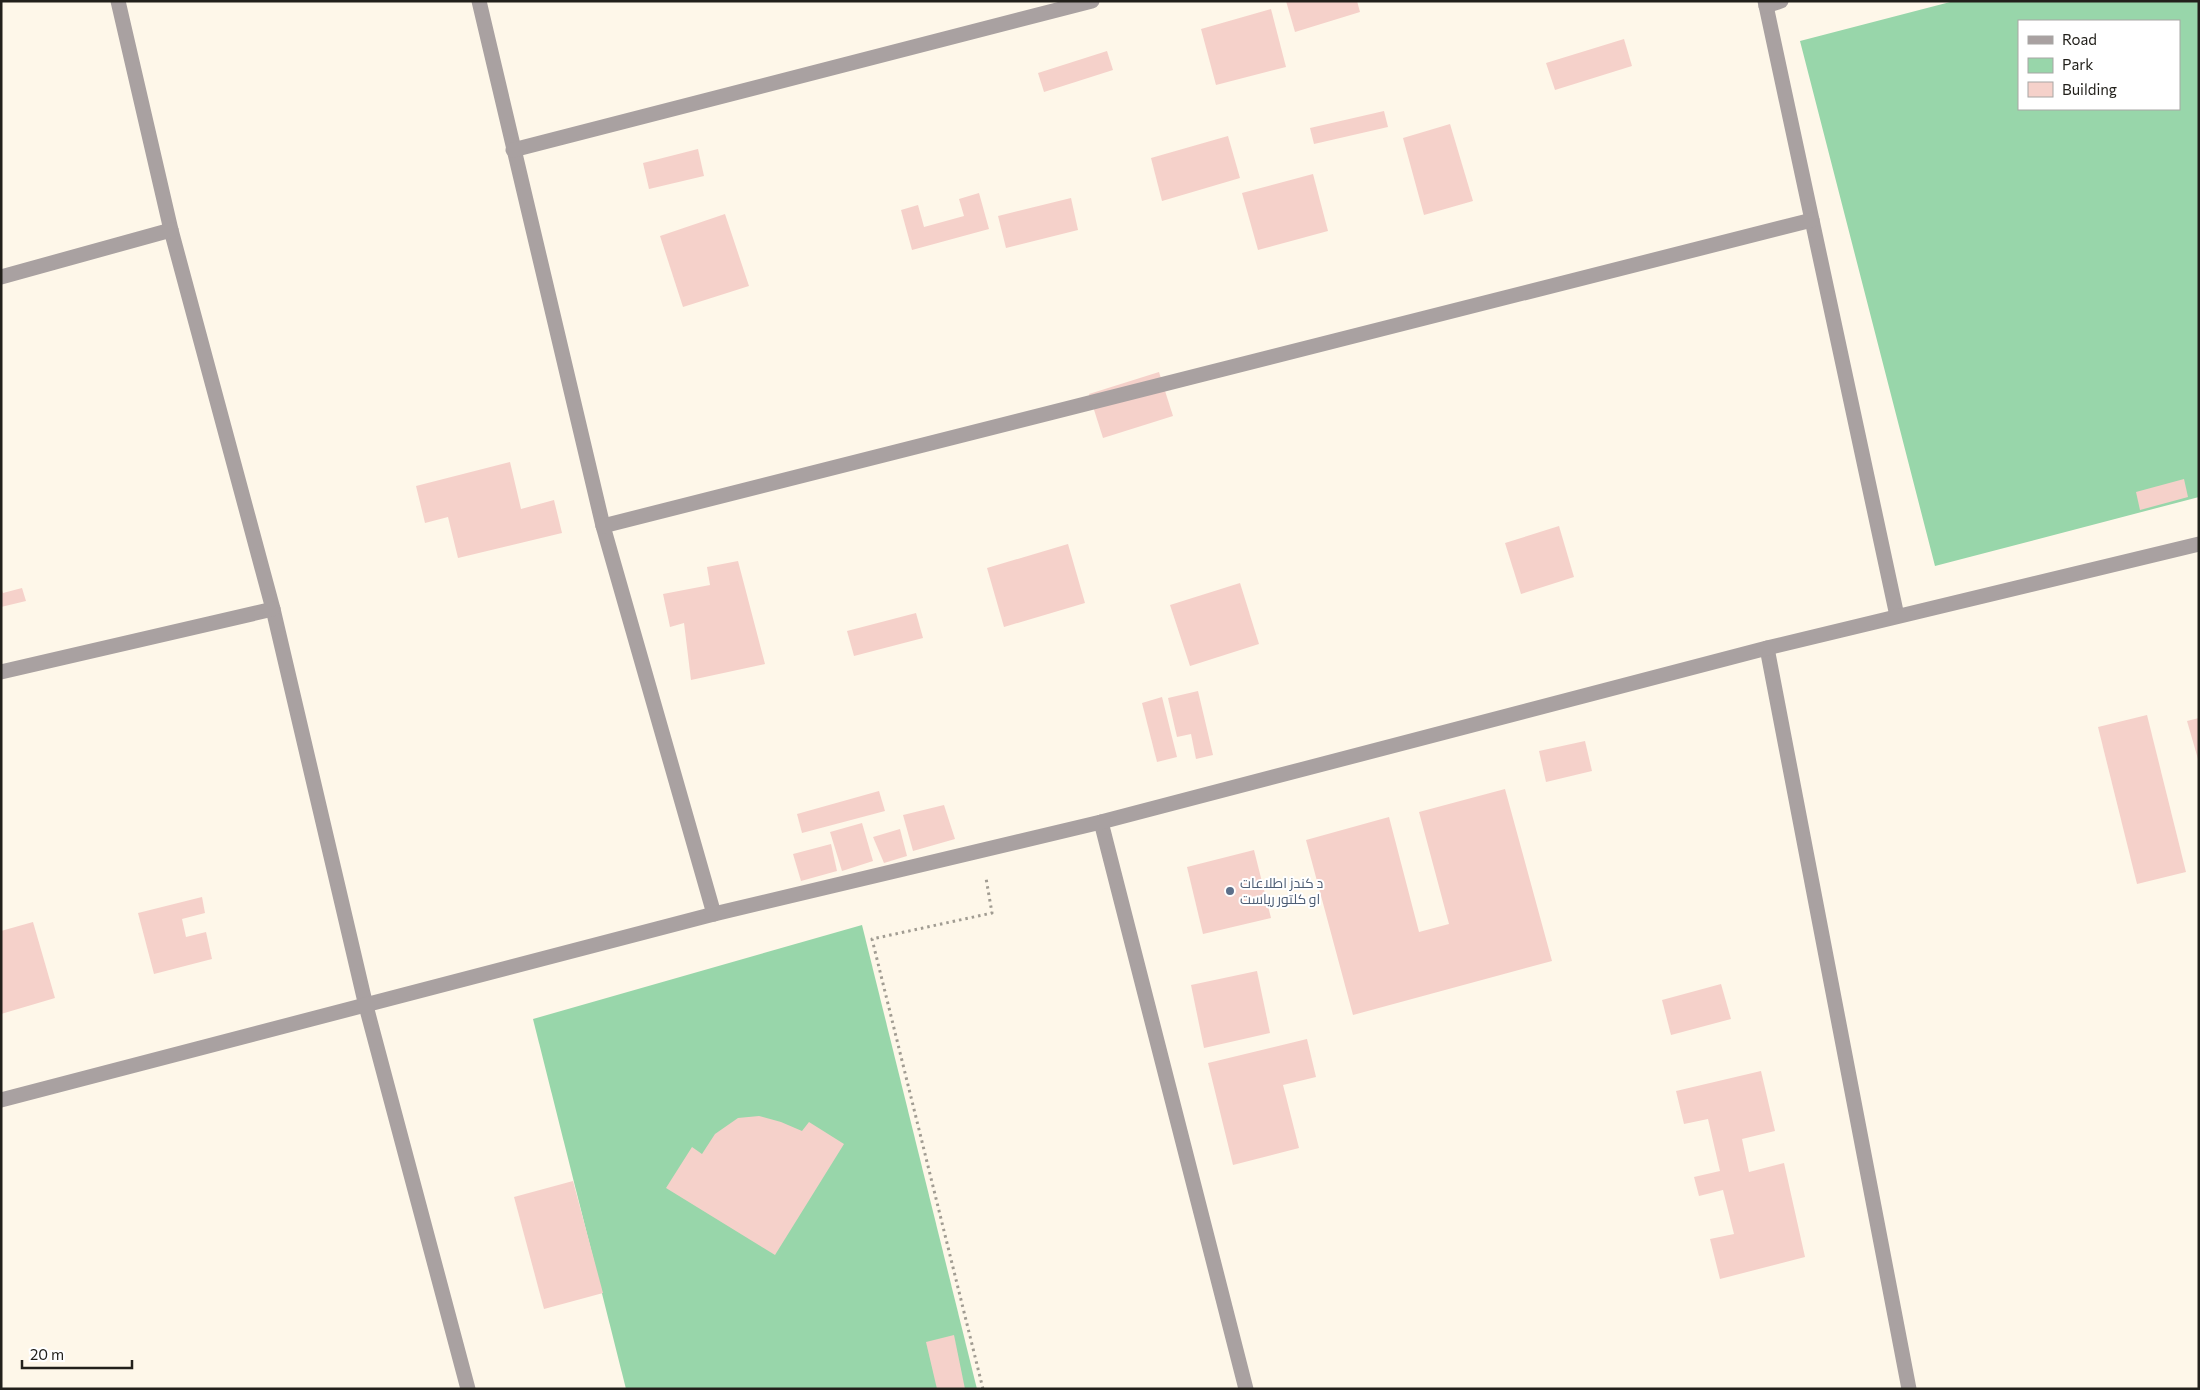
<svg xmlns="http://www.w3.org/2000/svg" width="2200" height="1390" viewBox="0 0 2200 1390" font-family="Commissioner,Cairo,sans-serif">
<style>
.green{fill:#98d6aa;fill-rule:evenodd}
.building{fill:#f5d1ca}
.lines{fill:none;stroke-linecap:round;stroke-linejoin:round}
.path{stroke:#a19c92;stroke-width:3;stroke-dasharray:2.5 4;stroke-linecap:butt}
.minor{stroke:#a9a1a1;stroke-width:15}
.service-dot{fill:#5c6f8a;stroke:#fff;stroke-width:2}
.labels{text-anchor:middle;stroke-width:4;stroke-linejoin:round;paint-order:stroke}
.service-label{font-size:14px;fill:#4e5e75;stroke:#fff;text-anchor:start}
</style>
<rect width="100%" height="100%" fill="#fef7e9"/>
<g class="green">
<path d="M1954,1H2199V497L1935,566L1800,41ZM2019,21H2179V109H2019Z"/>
<polygon points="862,925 977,1389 626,1389 533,1019"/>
</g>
<g class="building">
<polygon points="1286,1 1357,1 1360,12 1295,32"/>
<polygon points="1271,9 1286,67 1216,85 1201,29"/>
<polygon points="1624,39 1632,66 1555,90 1546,63"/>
<polygon points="1107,51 1113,70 1044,92 1038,73"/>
<polygon points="1384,111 1388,127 1314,144 1310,128"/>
<polygon points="1450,124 1473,201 1424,215 1403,138"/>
<polygon points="1228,136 1240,178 1162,201 1151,158"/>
<polygon points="698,149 704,176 649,189 643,163"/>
<polygon points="1313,174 1328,231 1258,250 1242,193"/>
<polygon points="979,193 989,229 912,250 901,210 918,205 924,227 964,216 959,199"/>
<polygon points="1071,198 1078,230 1006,248 998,216"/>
<polygon points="725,214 749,286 683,307 660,236"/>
<polygon points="1159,372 1173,416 1103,438 1089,394"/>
<polygon points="510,462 521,509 554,500 562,533 458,558 448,517 425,523 416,486"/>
<polygon points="2184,479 2188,497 2140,510 2136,492"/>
<polygon points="1559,526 1574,577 1521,594 1505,543"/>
<polygon points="1068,544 1085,603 1004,627 987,568"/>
<polygon points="738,561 765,664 691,680 684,623 670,627 663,594 710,585 707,567"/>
<polygon points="1240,583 1259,644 1190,666 1170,605"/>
<polygon points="1,588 3,593 22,588 26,601 1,607"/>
<polygon points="916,613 923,638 854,656 847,631"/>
<polygon points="1198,691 1213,755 1196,759 1191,734 1177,737 1168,698"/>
<polygon points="1162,697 1177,757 1157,762 1142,703"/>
<polygon points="2147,715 2186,872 2137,884 2098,727"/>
<polygon points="2199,718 2199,759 2198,759 2187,721"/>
<polygon points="1585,741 1592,771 1546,782 1539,751"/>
<polygon points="1505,789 1552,961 1353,1015 1306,840 1389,817 1419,932 1449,924 1419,812"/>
<polygon points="879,791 885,811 802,833 797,814"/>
<polygon points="944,805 955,839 913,851 903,815"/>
<polygon points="862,823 873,861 842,871 830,832"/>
<polygon points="900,829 907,856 884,863 873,837"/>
<polygon points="831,844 837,871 801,881 793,854"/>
<polygon points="1254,850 1271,918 1203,934 1187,867"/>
<polygon points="202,897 205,913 182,919 186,937 206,932 212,959 154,974 138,913"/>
<polygon points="33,922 55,998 1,1014 1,931"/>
<polygon points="1257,971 1270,1033 1204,1048 1191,985"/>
<polygon points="1721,984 1731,1019 1671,1035 1662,1000"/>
<polygon points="1307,1039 1316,1077 1283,1085 1299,1148 1233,1165 1208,1063"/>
<polygon points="1761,1071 1775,1131 1742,1139 1749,1172 1784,1163 1805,1257 1720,1279 1710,1239 1734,1234 1723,1190 1699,1196 1694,1177 1720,1171 1708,1119 1684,1124 1676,1091"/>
<polygon points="759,1116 781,1122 802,1131 809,1122 844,1144 775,1255 666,1188 692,1147 702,1154 715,1134 738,1118"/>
<polygon points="573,1181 603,1293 544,1309 514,1197"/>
<polygon points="954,1335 965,1389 937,1389 926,1342"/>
</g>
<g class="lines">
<polyline class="path" points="983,1389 872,939 992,913 986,878"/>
<g class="minor">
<polyline points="118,1 171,230 273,609 366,1006 468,1389"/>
<polyline points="479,1 603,526 714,914"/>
<polyline points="1765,1 1897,616"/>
<polyline points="1766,6 1781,1"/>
<polyline points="513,150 1092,1"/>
<polyline points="1,277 171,230"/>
<polyline points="603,526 1812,220"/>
<polyline points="1767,648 1909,1389"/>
<polyline points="1,672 273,609"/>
<polyline points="1101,822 1246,1389"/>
<polyline points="1,1100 714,914 1101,822 1767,648 2199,544"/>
</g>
</g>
<circle class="service-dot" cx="1230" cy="891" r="5"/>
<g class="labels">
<g class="service-label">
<text x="1240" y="888">د کندز اطلاعات<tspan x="1240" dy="16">او کلتور ریاست</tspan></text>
</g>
</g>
<rect width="2200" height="1390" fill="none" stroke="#22201b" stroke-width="5"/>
<rect x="2018" y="20" width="162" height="90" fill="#ffffff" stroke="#a7a6a4"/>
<rect x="2028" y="36" width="25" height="8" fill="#a9a1a1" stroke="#a7a6a4"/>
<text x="2062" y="45" font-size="15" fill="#22201b">Road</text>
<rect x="2028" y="58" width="25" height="15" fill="#98d6aa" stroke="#a7a6a4"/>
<text x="2062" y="70" font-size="15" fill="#22201b">Park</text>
<rect x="2028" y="82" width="25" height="15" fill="#f5d1ca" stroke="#a7a6a4"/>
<text x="2062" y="95" font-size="15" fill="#22201b">Building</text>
<path d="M22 1360v8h110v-8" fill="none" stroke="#22201b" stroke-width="2.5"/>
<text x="30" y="1360" font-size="15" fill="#22201b" stroke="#ffffff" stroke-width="4" paint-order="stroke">20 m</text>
</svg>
